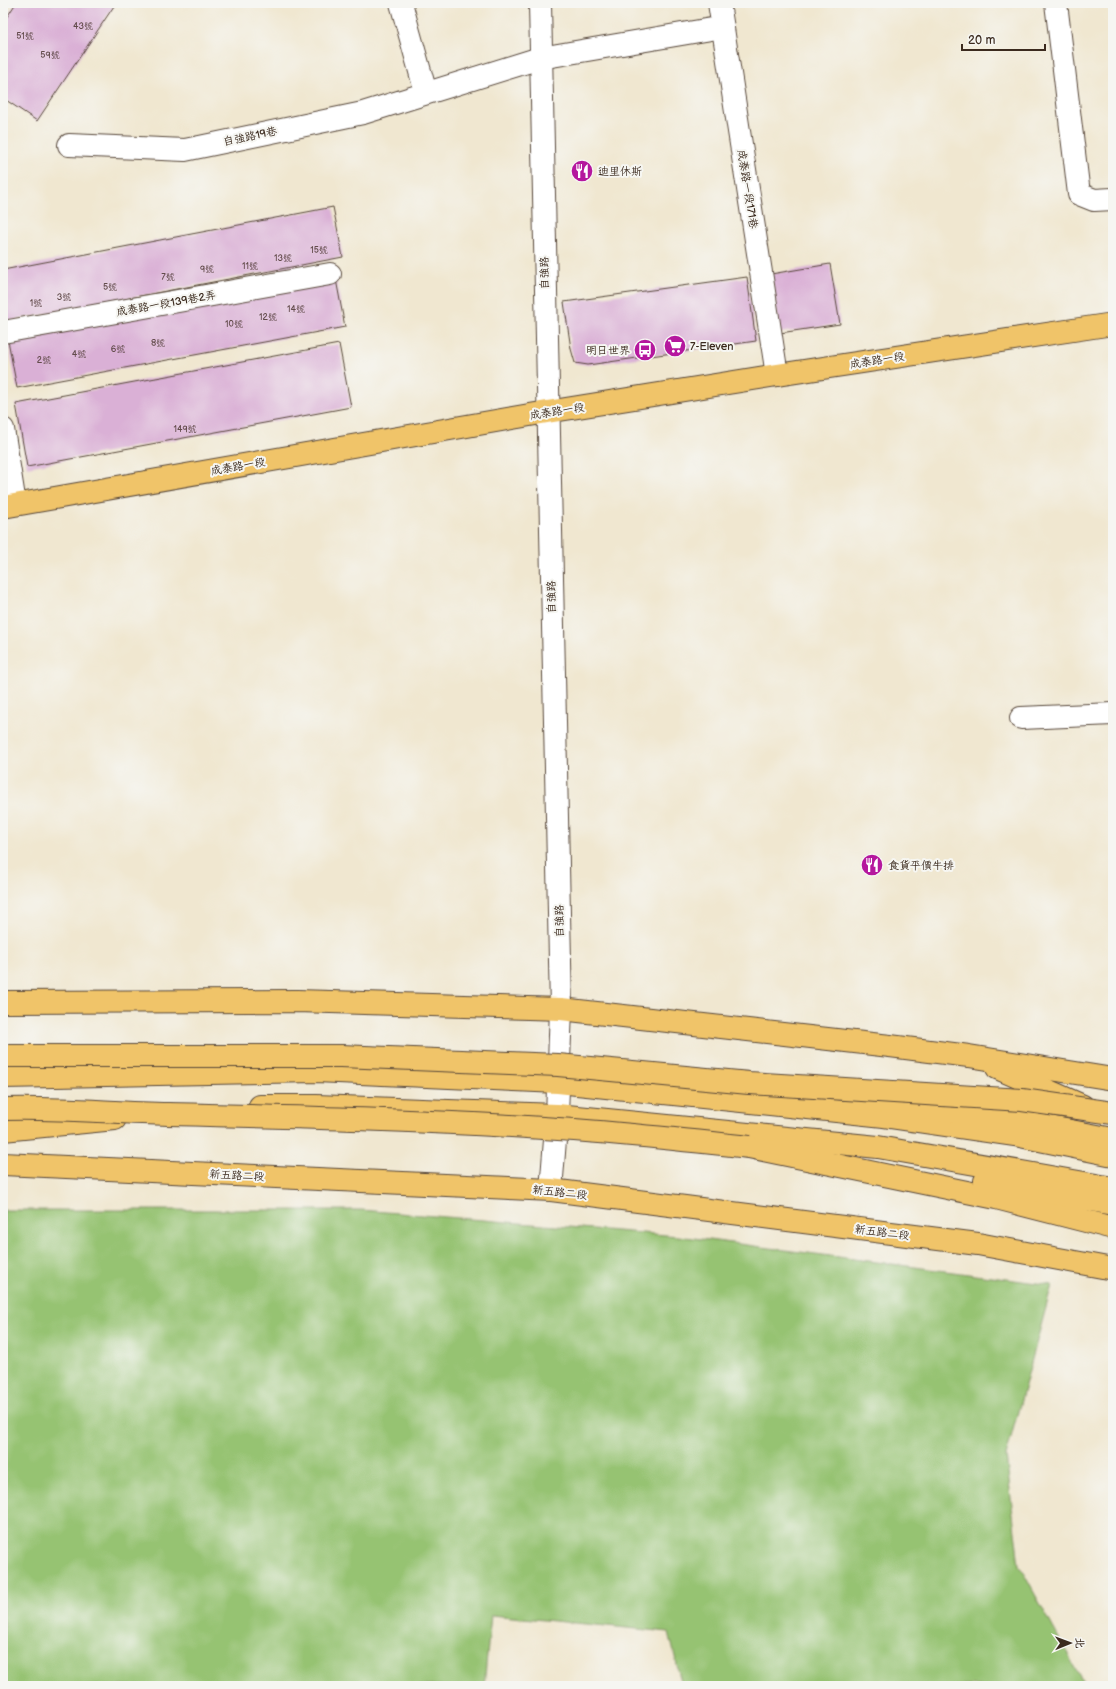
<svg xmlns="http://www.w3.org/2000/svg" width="1116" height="1689" viewBox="0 0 1116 1689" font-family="'Balsamiq Sans','LXGW WenKai TC',sans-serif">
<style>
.green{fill:#96c372;stroke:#687648}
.building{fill:#dab0d6}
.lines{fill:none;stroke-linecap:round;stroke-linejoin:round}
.minor-casing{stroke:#564639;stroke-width:24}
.major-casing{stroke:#564639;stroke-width:24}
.highway-casing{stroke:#564639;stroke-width:24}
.minor{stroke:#fff;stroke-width:22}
.major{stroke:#f0c469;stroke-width:22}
.highway{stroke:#f0c469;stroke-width:22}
.highway-bridge-casing{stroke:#564639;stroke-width:24;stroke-linecap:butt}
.highway-bridge{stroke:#f0c469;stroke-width:22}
.labels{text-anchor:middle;stroke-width:4;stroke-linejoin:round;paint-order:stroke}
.number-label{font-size:9px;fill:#634c4c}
.street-label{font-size:11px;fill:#3b2a1e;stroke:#f6f6f2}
.poi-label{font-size:11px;fill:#3b2a1e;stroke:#f6f6f2;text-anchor:start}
</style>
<rect width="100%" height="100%" fill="#f6f6f2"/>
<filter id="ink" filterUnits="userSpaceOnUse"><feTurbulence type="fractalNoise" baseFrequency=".025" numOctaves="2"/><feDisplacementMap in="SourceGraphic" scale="8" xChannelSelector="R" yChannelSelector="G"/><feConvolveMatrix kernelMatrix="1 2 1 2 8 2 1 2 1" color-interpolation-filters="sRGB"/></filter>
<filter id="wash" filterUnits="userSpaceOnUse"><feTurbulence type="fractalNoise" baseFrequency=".012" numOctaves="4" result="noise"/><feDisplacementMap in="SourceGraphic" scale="16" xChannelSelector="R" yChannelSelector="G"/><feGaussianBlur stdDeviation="0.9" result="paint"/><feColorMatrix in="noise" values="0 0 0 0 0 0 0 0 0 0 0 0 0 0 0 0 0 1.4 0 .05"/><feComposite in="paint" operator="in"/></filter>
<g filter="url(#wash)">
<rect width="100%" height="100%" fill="#f0e7d0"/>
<polygon class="green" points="3,1210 361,1210 678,1236 1052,1285 1006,1456 1019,1565 1085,1686 682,1686 669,1632 491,1615 484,1686 3,1686"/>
<g id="blocks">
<g class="building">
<polygon points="16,3 116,3 37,121 3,98 3,23"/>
<polygon points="333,207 343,257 5,322 3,310 3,270"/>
<polygon points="830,264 840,324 780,333 771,274"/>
<polygon points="335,274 345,327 17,388 7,335"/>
<polygon points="747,277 756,341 588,365 575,363 571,349 564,302"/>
<polygon points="339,344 351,407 27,467 16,404"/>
</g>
</g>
</g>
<g filter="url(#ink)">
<use href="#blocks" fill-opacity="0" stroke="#564639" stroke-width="1"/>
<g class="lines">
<g class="minor-casing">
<g id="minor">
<polyline points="401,3 426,93"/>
<polyline points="540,3 561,1009 557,1115 551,1190"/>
<polyline points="719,3 777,375"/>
<polyline points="1056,3 1079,194 1094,200 1113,199"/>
<polyline points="69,145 185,150 363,113 540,58 723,27"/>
<polyline points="3,332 330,274"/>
<polyline points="3,429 15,504"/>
<polyline points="1021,718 1113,714"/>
</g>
</g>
<g class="major-casing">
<g id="major">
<polyline points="3,507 547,412 777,375 1113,324"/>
<polyline points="3,1002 297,1001 561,1009 890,1046 969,1056 1113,1079"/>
<polyline points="997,1068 1083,1106"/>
<polyline points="3,1077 316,1071 558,1082 884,1116 1015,1135 1113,1155"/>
<polyline points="260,1106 316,1106 557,1115 878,1147 1113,1188"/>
<polyline points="3,1164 551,1190 978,1244 1113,1269"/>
</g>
</g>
<g class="highway-casing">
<g id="highway">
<polyline points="855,1098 1018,1121 1113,1139"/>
<polyline points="3,1130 115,1119"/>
<polyline points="749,1147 996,1198 1113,1228"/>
<polyline points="985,1181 1113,1204"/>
</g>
</g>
<use href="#minor" class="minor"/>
<use href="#major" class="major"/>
<use href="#highway" class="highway"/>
<g class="highway-bridge-casing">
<g id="highway-bridge">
<polyline points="3,1056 341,1056 558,1065 749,1083 1022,1100 1113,1113"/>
<path d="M3,1109C58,1107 113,1113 168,1114C298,1117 428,1120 558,1129C622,1133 685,1140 749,1147"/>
</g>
</g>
<use href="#highway-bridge" class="highway-bridge"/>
</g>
</g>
<defs>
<g id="restaurant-disc" transform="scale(1.15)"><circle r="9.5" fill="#b5179e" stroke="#f6f6f2"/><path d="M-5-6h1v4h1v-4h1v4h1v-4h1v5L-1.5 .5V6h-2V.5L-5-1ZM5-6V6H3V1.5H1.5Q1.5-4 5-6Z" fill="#fff"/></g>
<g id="supermarket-disc" transform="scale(1.15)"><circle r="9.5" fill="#b5179e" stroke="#f6f6f2"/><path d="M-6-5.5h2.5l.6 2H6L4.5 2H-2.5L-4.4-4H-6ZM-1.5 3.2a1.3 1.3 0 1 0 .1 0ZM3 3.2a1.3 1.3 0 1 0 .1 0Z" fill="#fff"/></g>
<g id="bus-disc" transform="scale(1.15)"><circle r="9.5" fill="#b5179e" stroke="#f6f6f2"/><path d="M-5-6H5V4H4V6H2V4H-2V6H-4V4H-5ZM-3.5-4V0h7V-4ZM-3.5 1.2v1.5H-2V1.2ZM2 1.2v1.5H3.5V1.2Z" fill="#fff"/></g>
</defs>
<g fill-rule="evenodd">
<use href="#restaurant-disc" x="582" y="171"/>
<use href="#supermarket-disc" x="675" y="346"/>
<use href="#bus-disc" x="645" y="350"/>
<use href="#restaurant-disc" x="872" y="865"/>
</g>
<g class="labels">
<g class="number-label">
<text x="83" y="29">43號</text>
<text x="25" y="39">51號</text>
<text x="50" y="58">59號</text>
<text x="319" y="253">15號</text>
<text x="283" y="261">13號</text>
<text x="250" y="269">11號</text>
<text x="207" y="272">9號</text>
<text x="168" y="280">7號</text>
<text x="110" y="290">5號</text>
<text x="64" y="300">3號</text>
<text x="36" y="306">1號</text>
<text x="296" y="312">14號</text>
<text x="268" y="320">12號</text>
<text x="234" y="327">10號</text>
<text x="158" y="346">8號</text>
<text x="118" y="352">6號</text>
<text x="79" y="357">4號</text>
<text x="44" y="363">2號</text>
<text x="185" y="432">149號</text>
</g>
<g class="street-label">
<text transform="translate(250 136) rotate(-12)" y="4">自強路19巷</text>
<text transform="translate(748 189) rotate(81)" y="4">成泰路一段171巷</text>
<text transform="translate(544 273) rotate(-91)" y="4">自強路</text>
<text transform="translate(166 303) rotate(-10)" y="4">成泰路一段139巷2弄</text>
<text transform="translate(877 360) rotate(-9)" y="4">成泰路一段</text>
<text transform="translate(557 411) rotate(-9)" y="4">成泰路一段</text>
<text transform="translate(238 466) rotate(-10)" y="4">成泰路一段</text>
<text transform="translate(551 597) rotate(-91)" y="4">自強路</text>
<text transform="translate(559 921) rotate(-91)" y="4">自強路</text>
<text transform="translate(237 1175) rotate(3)" y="4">新五路二段</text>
<text transform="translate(560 1192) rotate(6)" y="4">新五路二段</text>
<text transform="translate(882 1232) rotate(7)" y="4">新五路二段</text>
</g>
<g class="poi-label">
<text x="598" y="175">迪里休斯</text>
<text x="690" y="350">7-Eleven</text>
<text x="630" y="354" text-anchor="end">明日世界</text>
<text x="888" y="869">食貨平價牛排</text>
</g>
</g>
<rect width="1116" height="1689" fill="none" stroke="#f6f6f2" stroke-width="16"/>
<g transform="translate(1070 1643) rotate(89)" stroke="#f6f6f2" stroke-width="3" paint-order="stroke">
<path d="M0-3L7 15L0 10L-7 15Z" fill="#3b2a1e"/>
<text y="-6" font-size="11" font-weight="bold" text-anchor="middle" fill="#3b2a1e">北</text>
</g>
<path d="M962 44v6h83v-6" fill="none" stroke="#3b2a1e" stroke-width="2"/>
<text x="968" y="44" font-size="12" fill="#3b2a1e" stroke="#f6f6f2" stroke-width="3" paint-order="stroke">20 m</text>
</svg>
